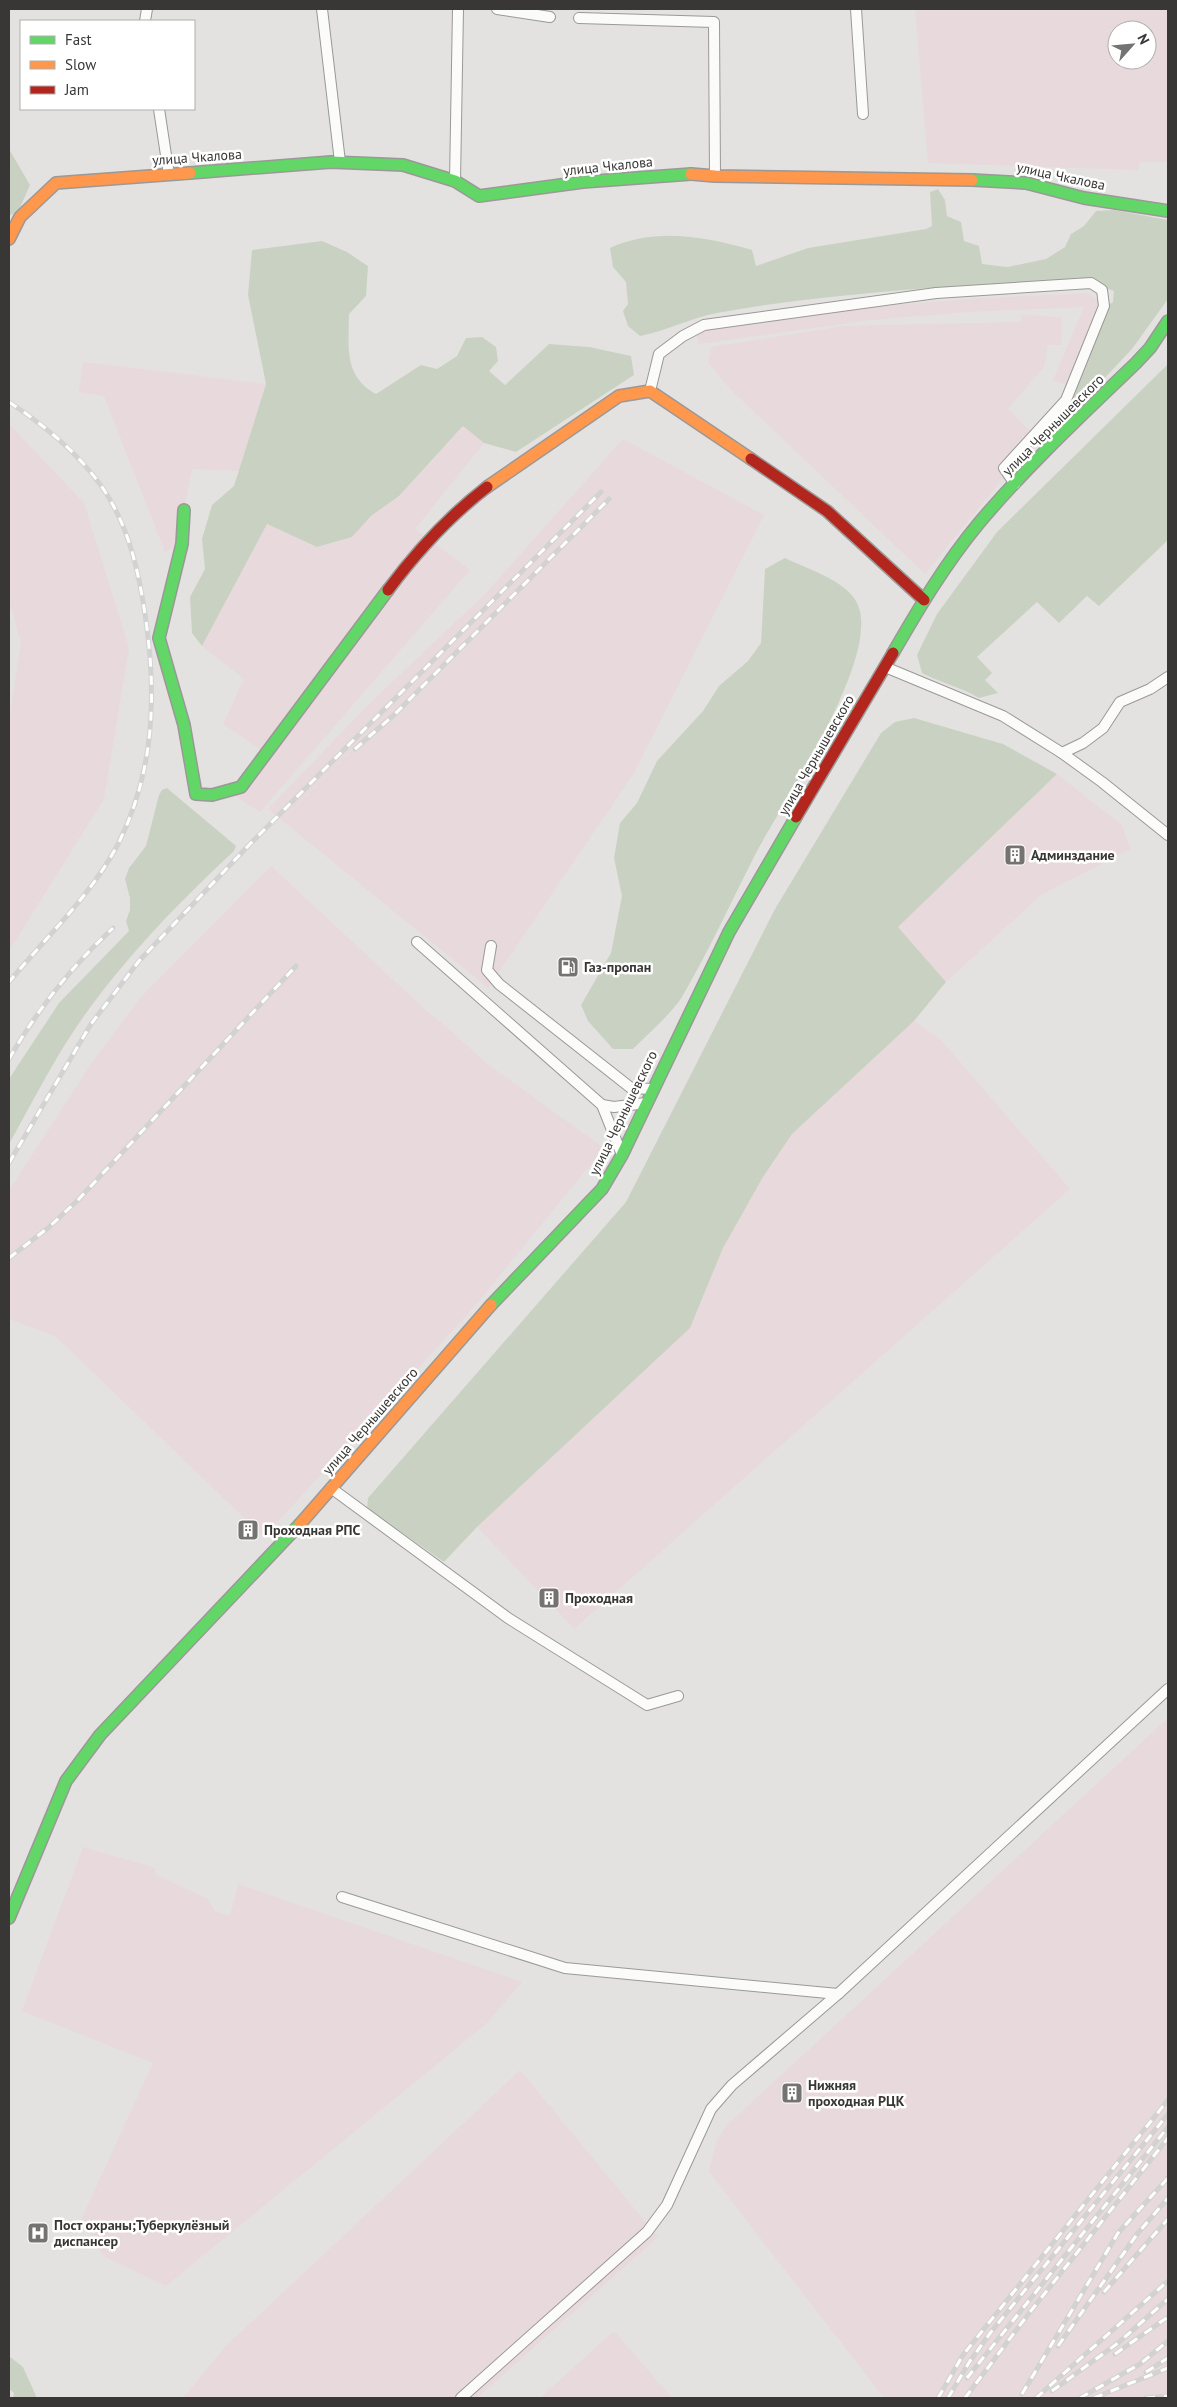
<svg xmlns="http://www.w3.org/2000/svg" width="1177" height="2407" viewBox="0 0 1177 2407" font-family="'PT Sans',sans-serif">
<style>
.industrial{fill:#e8d9dc;fill-rule:evenodd}
.green{fill:#c9d2c2}
.lines{fill:none;stroke-linecap:round;stroke-linejoin:round}
.street-casing{stroke:#9a9997;stroke-width:12}
.fast-casing{stroke:#9a9997;stroke-width:14}
.slow-casing{stroke:#9a9997;stroke-width:14}
.jam-casing{stroke:#9a9997;stroke-width:14}
.street{stroke:#fbfbfa;stroke-width:10}
.fast{stroke:#63d668;stroke-width:11}
.slow{stroke:#ff974d;stroke-width:11}
.jam{stroke:#b3261e;stroke-width:11}
.rail-casing{stroke:#d2d2d2;stroke-width:5}
.rail{stroke:#fff;stroke-width:3;stroke-dasharray:9;stroke-linecap:butt}
.labels{text-anchor:middle;stroke-width:5;stroke-linejoin:round;paint-order:stroke}
.street-label{font-size:14px;fill:#383735;stroke:#fff}
.poi-label{font-size:14px;font-weight:bold;fill:#383735;stroke:#fff;text-anchor:start}
</style>
<rect width="100%" height="100%" fill="#e4e2e0"/>
<g class="industrial">
<path d="M915,9H1168V162H1140L1138,170L928,163ZM1117,30H1147V60H1117Z"/>
<polygon points="1088,293 1099,301 1066,385 1053,380 1084,307 969,312 871,320 699,344 696,332 871,307 967,299"/>
<polygon points="1022,314 1062,318 1061,345 1048,345 1044,367 1008,409 1031,432 998,469 1005,476 925,574 729,388 708,362 712,347 844,326 1021,322"/>
<polygon points="83,362 266,384 239,471 192,469 184,510 182,544 165,552 104,396 79,392"/>
<polygon points="9,424 84,503 129,648 104,799 9,951 9,721 21,643 9,599"/>
<polygon points="464,426 484,443 415,529 470,570 260,812 235,796 260,749 223,724 244,679 202,646 267,524 317,547 352,537 371,516 399,496"/>
<polygon points="623,439 764,515 634,773 488,988 268,809 367,706 485,594"/>
<polygon points="1057,774 1122,825 1130,849 1041,895 946,982 898,927"/>
<polygon points="271,866 428,1012 449,1029 486,1063 604,1148 475,1306 264,1537 55,1336 9,1319 9,1190 93,1061 140,998"/>
<polygon points="914,1021 941,1040 1070,1189 574,1629 551,1604 548,1607 541,1599 543,1596 477,1527 690,1328 723,1248 763,1177 792,1134"/>
<polygon points="1168,1718 1168,2398 884,2398 709,2172 716,2143 725,2127"/>
<polygon points="83,1847 156,1868 154,1874 208,1899 215,1911 230,1916 238,1884 522,1982 485,2025 166,2286 105,2257 81,2220 153,2063 22,2011"/>
<polygon points="520,2070 658,2237 477,2398 183,2398 226,2346"/>
<polygon points="614,2331 672,2398 540,2398"/>
</g>
<g class="green">
<polygon points="9,149 30,185 19,210 9,216"/>
<path d="M938,189L945,200L947,216L961,222L964,241L979,246L982,264L1007,267L1046,259L1065,247L1071,234L1084,226L1096,211L1114,210L1168,220V299L1132,349L1081,403L1069,407L1066,400L1103,308L1113,302L1114,291L1091,283L945,292L928,288C858,294 787,300 717,313C690,318 667,331 640,336L628,326L623,311L628,304L626,282L613,267L610,248C657,227 705,237 752,250L756,266L808,248L926,229L932,226L930,192Z"/>
<path d="M322,241L347,252L368,266L366,296L349,314C349,346 343,376 376,394L421,365L437,369L457,356L466,338L482,337L496,347L498,361L489,371L505,385L549,344L589,347L631,356L634,375L516,452L484,443L463,426L399,496L371,516L352,537L317,547L267,524L202,646L192,633L190,597L205,569L202,539L212,505L234,486L266,384L248,295L252,250Z"/>
<path d="M1168,364V540L1099,606L1087,596L1059,623L1037,602L977,657L992,673L985,680L998,693L979,698C961,687 941,683 922,673L917,655L937,614L997,532Z"/>
<path d="M785,558C809,570 854,582 860,611C873,670 783,801 755,855C731,902 709,951 682,997C672,1013 647,1035 633,1049H613L588,1021L581,1005L611,953L622,896L614,858L620,823L637,803L657,761L703,711L719,686L748,661L761,643L765,569Z"/>
<polygon points="914,718 1003,744 1057,774 898,927 946,982 914,1021 792,1134 763,1177 723,1248 690,1328 477,1527 444,1562 367,1508 368,1498 626,1202 775,909 881,733 895,722"/>
<path d="M167,788L236,846L234,851C177,904 121,962 77,1026C52,1063 31,1105 9,1144V1079L59,1003L129,931L126,921L130,910V898L125,879L129,868L146,846L159,795L162,790Z"/>
<polygon points="9,2356 23,2367 37,2398 13,2398 14,2393 9,2389"/>
</g>
<g class="lines">
<g class="street-casing">
<g id="street">
<polyline points="322,9 340,162"/>
<polyline points="497,9 550,17"/>
<polyline points="856,9 863,114"/>
<polyline points="579,18 714,22 715,176"/>
<polyline points="145,21 147,9"/>
<polyline points="159,109 169,175"/>
<polyline points="455,181 458,9"/>
<polyline points="650,391 659,354 683,336 704,325 936,293 1091,283 1102,290 1104,306 1066,400 1004,468 1015,484"/>
<polyline points="885,667 1003,716 1062,753 1102,782 1168,835"/>
<polyline points="1062,753 1083,743 1103,728 1120,702 1150,689 1168,677"/>
<polyline points="417,942 602,1105 622,1155"/>
<polyline points="491,946 487,970 499,984 631,1088 652,1089"/>
<polyline points="602,1105 614,1107 646,1103"/>
<polyline points="331,1488 508,1618 647,1705 678,1696"/>
<polyline points="342,1897 565,1968 838,1994"/>
<polyline points="461,2398 647,2232 667,2205 711,2109 732,2085 838,1994 1168,1689"/>
</g>
</g>
<g class="fast-casing">
<g id="fast">
<polyline points="190,173 331,162 403,165 455,181 479,196 583,182 691,174"/>
<polyline points="972,180 1026,183 1084,198 1168,211"/>
<polyline points="184,510 182,544 159,638 184,725 196,794 212,795 241,787 388,590"/>
<path d="M893,653C919,608 945,564 979,523C1027,466 1082,415 1136,363L1150,348L1168,321"/>
<polyline points="491,1305 602,1189 622,1155 729,932 796,817"/>
<polyline points="9,1918 66,1781 100,1735 300,1524"/>
</g>
</g>
<g class="slow-casing">
<g id="slow">
<polyline points="691,174 715,176 972,180"/>
<polyline points="9,239 20,217 56,183 190,173"/>
<polyline points="487,487 619,396 650,391 751,459"/>
<polyline points="300,1524 491,1305"/>
</g>
</g>
<g class="jam-casing">
<g id="jam">
<polyline points="751,459 827,511 924,600"/>
<path d="M388,590C417,551 448,517 487,487"/>
<polyline points="796,817 893,653"/>
</g>
</g>
<use href="#street" class="street"/>
<use href="#fast" class="fast"/>
<use href="#slow" class="slow"/>
<use href="#jam" class="jam"/>
<g class="rail-casing">
<g id="rail">
<path d="M9,402C47,427 85,458 109,498C130,533 139,574 145,614C157,694 155,772 117,846C89,898 46,937 9,982"/>
<polyline points="355,749 395,714 609,499"/>
<path d="M9,1059C37,1010 71,967 113,928"/>
<polyline points="9,1163 91,1024 139,961 250,844 601,492"/>
<polyline points="9,1258 48,1228 78,1200 296,966"/>
<polyline points="1104,2292 1168,2219"/>
<polyline points="1058,2346 1138,2233 1168,2198"/>
<polyline points="1115,2354 1168,2317"/>
<polyline points="1146,2372 1168,2358"/>
<polyline points="967,2378 1168,2127"/>
<polyline points="1052,2391 1118,2343 1168,2299"/>
<polyline points="1022,2394 1118,2233 1168,2178"/>
<polyline points="938,2398 963,2355 1168,2100"/>
<polyline points="948,2398 970,2361 991,2332 1168,2114"/>
<polyline points="965,2398 1030,2312 1168,2138"/>
<polyline points="1036,2398 1168,2281"/>
<polyline points="1080,2398 1140,2364 1168,2341"/>
<polyline points="1094,2398 1168,2368"/>
<polyline points="1146,2398 1168,2396"/>
</g>
</g>
<use href="#rail" class="rail"/>
</g>
<defs>
<g id="building-square" transform="scale(1.125)"><rect x="-9" y="-9" width="18" height="18" rx="4" fill="#747371" stroke="#fff"/><path d="M-4-6H4V6H1V3H-1V6H-4ZM-2.5-4.3h1.7v1.8h-1.7ZM.8-4.3h1.7v1.8H.8ZM-2.5-1h1.7V.8h-1.7ZM.8-1h1.7V.8H.8Z" fill="#fff"/></g>
<g id="fuel-square" transform="scale(1.125)"><rect x="-9" y="-9" width="18" height="18" rx="4" fill="#747371" stroke="#fff"/><path d="M-5.5-6h7V0h2V4h1.3V-2.5L3-4.5l.8-.8L6-3V5H2.5V1h-1V6h-7ZM-4.2-4.7v3.2H.2V-4.7Z" fill="#fff"/></g>
<g id="hospital-square" transform="scale(1.125)"><rect x="-9" y="-9" width="18" height="18" rx="4" fill="#747371" stroke="#fff"/><path d="M-5-5h3v3.5h4V-5h3V5h-3V1.5h-4V5h-3Z" fill="#fff"/></g>
</defs>
<g fill-rule="evenodd">
<use href="#building-square" x="1015" y="855"/>
<use href="#fuel-square" x="568" y="967"/>
<use href="#building-square" x="248" y="1530"/>
<use href="#building-square" x="549" y="1598"/>
<use href="#building-square" x="792" y="2093"/>
<use href="#hospital-square" x="38" y="2233"/>
</g>
<g class="labels">
<g class="street-label">
<text transform="translate(197 157) rotate(-4)" y="5">улица Чкалова</text>
<text transform="translate(608 166) rotate(-6)" y="5">улица Чкалова</text>
<text transform="translate(1061 176) rotate(12)" y="5">улица Чкалова</text>
<text transform="translate(1053 425) rotate(-45)" y="5">улица Чернышевского</text>
<text transform="translate(816 755) rotate(-60)" y="5">улица Чернышевского</text>
<text transform="translate(623 1113) rotate(-64)" y="5">улица Чернышевского</text>
<text transform="translate(370 1421) rotate(-49)" y="5">улица Чернышевского</text>
</g>
<g class="poi-label">
<text x="1031" y="860">Админздание</text>
<text x="584" y="972">Газ-пропан</text>
<text x="264" y="1535">Проходная РПС</text>
<text x="565" y="1603">Проходная</text>
<text x="808" y="2090">Нижняя<tspan x="808" dy="16">проходная РЦК</tspan></text>
<text x="54" y="2230">Пост охраны;Туберкулёзный<tspan x="54" dy="16">диспансер</tspan></text>
</g>
</g>
<rect width="1177" height="2407" fill="none" stroke="#383735" stroke-width="20"/>
<rect x="20" y="20" width="175" height="90" fill="#ffffff" stroke="#afafae"/>
<rect x="30" y="36" width="25" height="8" fill="#63d668" stroke="#afafae"/>
<text x="65" y="45" font-size="15" fill="#383735">Fast</text>
<rect x="30" y="61" width="25" height="8" fill="#ff974d" stroke="#afafae"/>
<text x="65" y="70" font-size="15" fill="#383735">Slow</text>
<rect x="30" y="86" width="25" height="8" fill="#b3261e" stroke="#afafae"/>
<text x="65" y="95" font-size="15" fill="#383735">Jam</text>
<g transform="translate(1132 45) rotate(63)"><circle r="24" fill="#ffffff" stroke="#afafae"/>
<path d="M0-4L9 19L0 12L-9 19Z" fill="#747371"/>
<text y="-8" font-size="14" font-weight="bold" text-anchor="middle" fill="#383735">N</text>
</g>
</svg>
